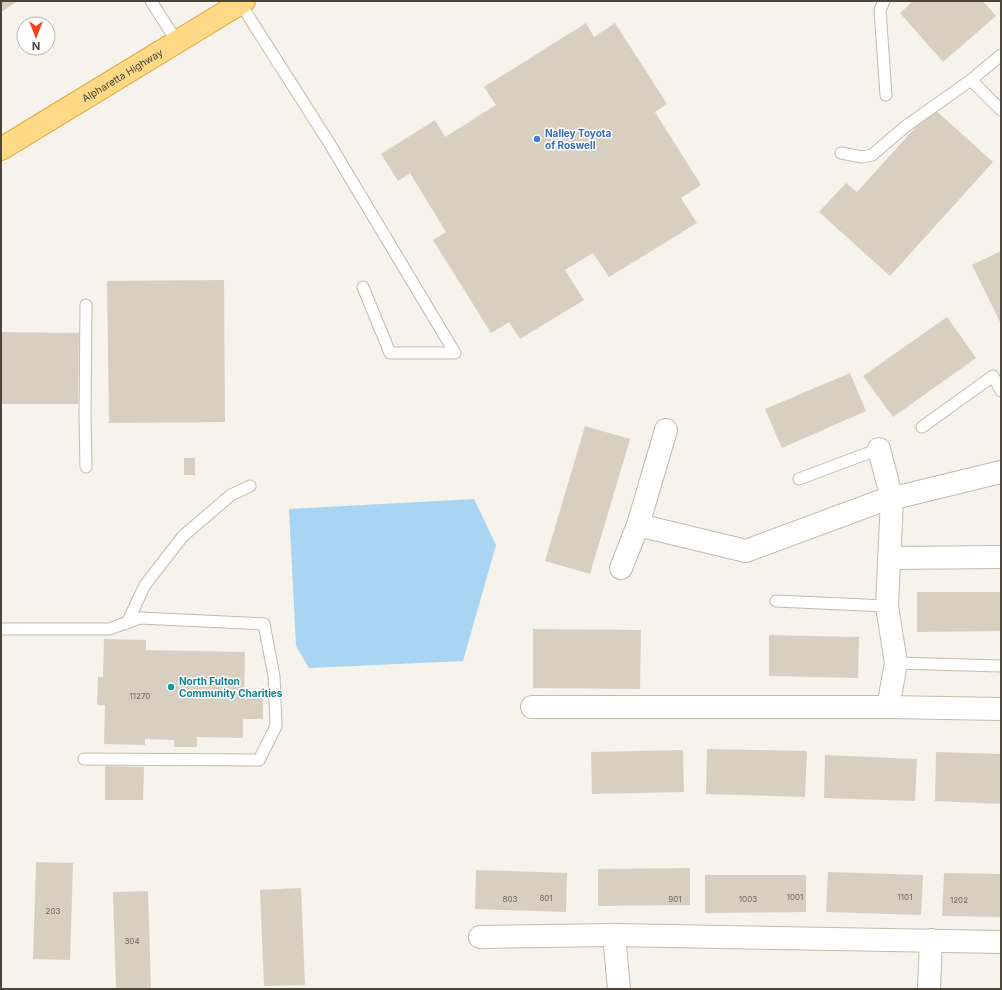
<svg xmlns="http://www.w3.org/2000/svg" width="1002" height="990" viewBox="0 0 1002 990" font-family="Inter,sans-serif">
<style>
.water{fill:#a9d4f2}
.building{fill:#d8cfc1}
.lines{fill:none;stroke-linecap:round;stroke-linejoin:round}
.service-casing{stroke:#c2bbae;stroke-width:13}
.minor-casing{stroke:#c2bbae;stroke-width:24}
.trunk-casing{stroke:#e0a43c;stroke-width:24}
.service{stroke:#fff;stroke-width:11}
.minor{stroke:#fff;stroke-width:22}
.trunk{stroke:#ffd985;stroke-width:22}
.shop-dot{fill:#3f7fe0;stroke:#fff;stroke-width:1.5}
.culture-dot{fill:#0f9aa8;stroke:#fff;stroke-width:1.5}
.labels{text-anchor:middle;stroke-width:3;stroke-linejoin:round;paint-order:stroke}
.number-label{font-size:8px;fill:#6e675b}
.street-label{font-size:10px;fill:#4b4439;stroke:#fff}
.shop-label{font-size:10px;font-weight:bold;fill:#366cbe;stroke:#fff;text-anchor:start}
.culture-label{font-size:10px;font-weight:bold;fill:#0d838f;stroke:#fff;text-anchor:start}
</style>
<rect width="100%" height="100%" fill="#f6f3ec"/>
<polygon class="water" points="474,499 496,545 463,661 309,668 296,646 289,509"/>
<g class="building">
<polygon points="1,1 18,1 1,12"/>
<polygon points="913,1 983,1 996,16 943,62 900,13"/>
<polygon points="586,23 594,37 615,23 667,104 655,112 701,185 681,198 697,223 609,277 593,253 565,270 584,300 520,339 509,322 491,333 433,240 446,232 410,173 398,181 381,154 435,120 445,137 496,105 484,87"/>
<polygon points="933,108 993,162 890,276 819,212 846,183 857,192"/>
<polygon points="1001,251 1001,324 972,265"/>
<polygon points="224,280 225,422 109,423 107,281"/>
<polygon points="947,317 976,358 893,417 863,376"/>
<polygon points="1,332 79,333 78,404 1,404"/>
<polygon points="850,373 866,411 782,448 765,409"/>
<polygon points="585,426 630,439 590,574 545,561"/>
<rect x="184" y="458" width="11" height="17"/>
<polygon points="917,592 1001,592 1001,631 917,632"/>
<polygon points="533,629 641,630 640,689 533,688"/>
<polygon points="769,635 859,637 858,678 769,676"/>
<polygon points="104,639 146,640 146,650 245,652 244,698 263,698 263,719 243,719 243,738 197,737 197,747 174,747 174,740 145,739 145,745 104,744 105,705 97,705 98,677 103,677"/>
<polygon points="707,749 807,751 805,797 706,794"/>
<polygon points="683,750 684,792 592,794 591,752"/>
<polygon points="936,752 1001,754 1001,804 935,801"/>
<polygon points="825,755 917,759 915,801 824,798"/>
<polygon points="105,766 144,767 143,800 105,800"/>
<polygon points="36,862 73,863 70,960 33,959"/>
<polygon points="690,868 690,905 598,906 598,869"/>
<polygon points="476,870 567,873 566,912 475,909"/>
<polygon points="828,872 923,875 921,915 826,912"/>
<polygon points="944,873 1001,874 1001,917 942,916"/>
<polygon points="705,875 806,875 806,912 705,913"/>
<polygon points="301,888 305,985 264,986 260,890"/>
<polygon points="148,891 151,989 116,989 113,892"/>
</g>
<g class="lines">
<g class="service-casing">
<g id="service">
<polyline points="151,1 177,42"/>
<polyline points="884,1 880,10 886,95"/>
<polyline points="240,3 328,141 455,353 390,353 363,287"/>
<polyline points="971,80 1001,110"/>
<polyline points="841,153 862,157 872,155 906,126 971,80 1001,55"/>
<polyline points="922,427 993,376 1001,391"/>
<polyline points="86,467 85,415 86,305"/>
<polyline points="799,479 879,449"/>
<polyline points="776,601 887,606"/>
<polyline points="127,623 145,585 183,536 231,495 250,486"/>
<polyline points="1,629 109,629 140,618 264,624 274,676 276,726 259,760 84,759"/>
<polyline points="896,663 1001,666"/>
</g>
</g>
<g class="minor-casing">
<g id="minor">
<polyline points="879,449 892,499 887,606 896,663 888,707"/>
<polyline points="638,525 746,551 878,502 1001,472"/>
<polyline points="889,558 1001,557"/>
<polyline points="621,568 638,525 666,430"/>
<polyline points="532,707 888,707 1001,709"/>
<polyline points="614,935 1001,942"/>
<polyline points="480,937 614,935 619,989"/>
<polyline points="929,989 931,940"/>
</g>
</g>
<g class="trunk-casing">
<g id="trunk">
<path id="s1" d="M1,149L244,1"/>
</g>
</g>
<use href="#service" class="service"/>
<use href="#minor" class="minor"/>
<use href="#trunk" class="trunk"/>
</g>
<circle class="shop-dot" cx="537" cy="139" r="4"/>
<circle class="culture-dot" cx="171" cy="687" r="4"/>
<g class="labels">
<g class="number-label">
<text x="140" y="699">11270</text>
<text x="795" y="900">1001</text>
<text x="905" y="900">1101</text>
<text x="546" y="901">801</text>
<text x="510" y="902">803</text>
<text x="675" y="902">901</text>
<text x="748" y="902">1003</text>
<text x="959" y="903">1202</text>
<text x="53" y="914">203</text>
<text x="132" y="944">304</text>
</g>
<g class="street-label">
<text dy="4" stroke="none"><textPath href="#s1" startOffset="142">Alpharetta Highway</textPath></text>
</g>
<g class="shop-label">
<text x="545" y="137">Nalley Toyota<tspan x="545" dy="12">of Roswell</tspan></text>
</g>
<g class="culture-label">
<text x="179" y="685">North Fulton<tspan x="179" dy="12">Community Charities</tspan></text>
</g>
</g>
<rect width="1002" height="990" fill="none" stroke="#4b4439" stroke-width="4"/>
<g transform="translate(36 36) rotate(180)"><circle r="19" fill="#ffffff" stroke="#b7b4b0"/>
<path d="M0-3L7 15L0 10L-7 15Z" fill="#fc3f1d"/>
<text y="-6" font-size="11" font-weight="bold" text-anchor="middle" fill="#4b4439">N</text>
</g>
</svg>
